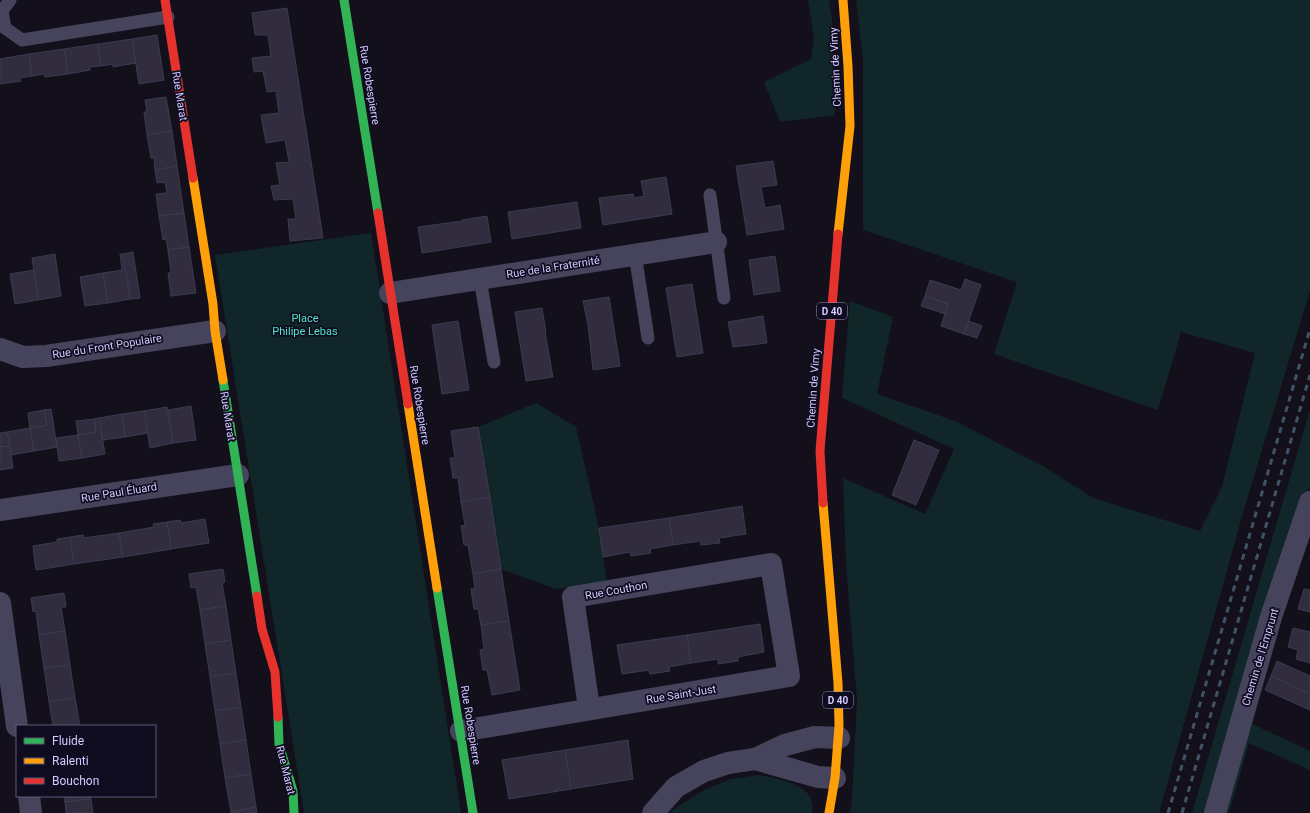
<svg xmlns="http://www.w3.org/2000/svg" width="1310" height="813" viewBox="0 0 1310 813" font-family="Roboto,sans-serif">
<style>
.green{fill:#102628}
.building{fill:#312d3e;stroke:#3e3a50}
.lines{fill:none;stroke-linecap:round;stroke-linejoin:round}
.lane{stroke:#46445d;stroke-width:13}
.street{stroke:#46445d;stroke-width:22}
.fast{stroke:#30b455;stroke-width:9}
.slow{stroke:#ff9f0a;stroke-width:9}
.jam{stroke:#e5322d;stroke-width:9}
.rail{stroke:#3f5366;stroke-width:3;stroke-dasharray:6 5;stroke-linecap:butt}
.labels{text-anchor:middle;stroke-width:3.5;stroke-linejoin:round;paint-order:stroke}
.shield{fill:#100c20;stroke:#9891bc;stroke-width:1}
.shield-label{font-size:10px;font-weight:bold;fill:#d3caff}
.street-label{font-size:11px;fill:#d3caff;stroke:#100c20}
.park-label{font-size:11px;fill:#53e3c5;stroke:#100c20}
</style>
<rect width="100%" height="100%" fill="#13101c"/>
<g class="green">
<polygon points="808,0 829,0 832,19 835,115 780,122 764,82 811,59 814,37"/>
<polygon points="856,0 1310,0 1310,291 1245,506 1159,813 850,813 852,799 857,700 846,564 843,478 925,514 954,449 842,398 850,301 893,317 877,394 955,421 1045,467 1093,498 1200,531 1222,487 1255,353 1181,332 1158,410 994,354 1017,282 863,230 863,60"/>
<polygon points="371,233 461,813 304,813 215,255"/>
<polygon points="536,403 576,427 599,528 607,582 556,589 501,569 478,427"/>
<polygon points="1310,409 1310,485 1208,813 1192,813"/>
<polygon points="1248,722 1310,751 1310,770 1249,743 1229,813 1221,813"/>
<path d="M759,775C778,779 819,785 812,813H670L673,810L702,791L730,779Z"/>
</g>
<g class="building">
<polygon points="287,8 323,238 290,241 288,219 296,219 293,199 274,200 271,186 280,185 276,163 289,162 285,140 266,143 261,115 279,113 276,91 267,92 263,71 254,72 252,58 271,56 268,35 255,35 252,13"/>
<polygon points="157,35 164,80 139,84 132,39"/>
<polygon points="132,39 136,63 113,67 113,64 101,66 98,44"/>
<polygon points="98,44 101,66 90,67 90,70 68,74 64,49"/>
<polygon points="64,49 68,74 45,77 44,74 32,76 29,54"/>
<polygon points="29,54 32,76 20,78 21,81 0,84 0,59"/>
<polygon points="166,97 172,131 147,135 144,112 147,112 145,100"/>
<polygon points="172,131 177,166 155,170 154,158 151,158 147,135"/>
<polygon points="773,161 777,185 761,187 763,198 765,208 780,205 784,229 747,235 736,166"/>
<polygon points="177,166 184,213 159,216 156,194 167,193 165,182 157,183 155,170"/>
<polygon points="666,177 672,214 603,225 599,198 633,194 634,198 644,196 641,181"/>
<polygon points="577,202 581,228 512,239 508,212"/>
<polygon points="184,213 189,247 168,250 166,239 163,240 159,216"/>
<polygon points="487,216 491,242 422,253 418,227 463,221 462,220"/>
<polygon points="189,247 196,293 171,296 168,273 171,273 168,250"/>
<polygon points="133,252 140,298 130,299 123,254"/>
<polygon points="55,254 61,296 38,300 32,258"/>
<polygon points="120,254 123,254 130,299 108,303 103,273 122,270"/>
<polygon points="775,256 780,291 754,295 749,260"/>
<polygon points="34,270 38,300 15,304 10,274"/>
<polygon points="103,273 108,303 85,306 80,277"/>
<polygon points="965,279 981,285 964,334 941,326 948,304 925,296 930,280 961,290"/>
<polygon points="692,284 703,353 677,357 666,288"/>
<polygon points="925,296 948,304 945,314 921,306"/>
<polygon points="609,297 620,366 593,370 588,325 583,301"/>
<polygon points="542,308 546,332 545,332 553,377 526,381 515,312"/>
<polygon points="763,316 767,343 733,347 728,322"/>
<polygon points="458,321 469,390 442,394 432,325"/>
<polygon points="969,321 982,326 977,338 964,334"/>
<polygon points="191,406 196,440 173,443 168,410"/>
<polygon points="167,407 173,443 150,448 144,411"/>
<polygon points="51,409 57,447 34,451 30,428 47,425 44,410"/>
<polygon points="44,410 47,425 30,428 28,413"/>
<polygon points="144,411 148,433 125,437 122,414"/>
<polygon points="122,414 125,437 103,440 99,418"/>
<polygon points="99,418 105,454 82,458 78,435 96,432 94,419"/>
<polygon points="94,419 96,432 78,435 76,421"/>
<polygon points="478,427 490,497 461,502 458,478 453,478 450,458 455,458 451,431"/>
<polygon points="30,428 34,451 11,455 7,432"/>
<polygon points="7,432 10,446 0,447 0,433"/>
<polygon points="78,435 82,458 59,461 56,438"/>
<polygon points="914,440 939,450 916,505 892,495"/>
<polygon points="10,446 13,468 0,470 0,447"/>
<polygon points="490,497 501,569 473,574 468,545 464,545 461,526 465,525 461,502"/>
<polygon points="742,506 746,534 719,538 720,543 701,545 700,541 673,545 669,518"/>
<polygon points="669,518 673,545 650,549 651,553 631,556 630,552 603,557 599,528"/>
<polygon points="205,519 209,543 171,549 167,522 180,520 181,523"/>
<polygon points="167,522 171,549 123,557 119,533 154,527 153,524"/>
<polygon points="119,533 123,557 74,564 70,537 83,535 84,538"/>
<polygon points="70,537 74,564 36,570 33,546 57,542 57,539"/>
<polygon points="223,569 225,582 222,583 226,606 200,610 196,587 191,588 189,574"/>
<polygon points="501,569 509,621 481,625 478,609 474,609 471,589 475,589 473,574"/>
<polygon points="1304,589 1310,590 1310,612 1298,609"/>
<polygon points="64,593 66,607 61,607 65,631 39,635 36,611 33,612 31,598"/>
<polygon points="226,606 231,640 205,644 200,610"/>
<polygon points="509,621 520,690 492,695 487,670 483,670 480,650 484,649 481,625"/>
<polygon points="760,624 764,652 738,657 738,661 718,664 718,659 691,663 687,635"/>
<polygon points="1293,628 1310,632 1310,663 1296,659 1298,650 1288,647"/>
<polygon points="65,631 70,665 44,668 39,635"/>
<polygon points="687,635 691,663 669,667 670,671 650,674 649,670 622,674 617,645"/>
<polygon points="231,640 236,673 210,677 205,644"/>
<polygon points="1277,661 1310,676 1310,694 1271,676"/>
<polygon points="70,665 75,698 49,702 44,668"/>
<polygon points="236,673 241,707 215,711 210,677"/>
<polygon points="1271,676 1310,694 1310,710 1265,690"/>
<polygon points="75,698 80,726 53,726 49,702"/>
<polygon points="241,707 246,740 220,744 215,711"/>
<polygon points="246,740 251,774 225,778 220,744"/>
<polygon points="628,740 633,779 571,789 565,750"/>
<polygon points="565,750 571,789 509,799 502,760"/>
<polygon points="251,774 256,807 231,812 225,778"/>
<polygon points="64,796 90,796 91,799 65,802"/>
<polygon points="91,799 93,813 66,813 65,802"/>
<polygon points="256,807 257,813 231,813 231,812"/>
</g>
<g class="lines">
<g class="lane">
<polyline points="10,0 2,11 5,28 22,40 168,17"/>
<polyline points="710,195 724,298"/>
<polyline points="635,254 648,338"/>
<polyline points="480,279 494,362"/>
</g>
<g class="street">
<polyline points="390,293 716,242"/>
<polyline points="0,349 23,357 46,356 215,331"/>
<polyline points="0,510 238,475"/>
<polyline points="0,603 17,726"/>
<polyline points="461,731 789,676 771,564 573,597 589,708"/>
<polyline points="755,759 818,777 835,778"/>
<polyline points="29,796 31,813"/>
<polyline points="653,813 676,787 704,771 728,763 755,759 785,745 815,737 839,738"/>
<polyline points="1215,813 1271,617 1310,502"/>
</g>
<g class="fast">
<polyline points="344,0 378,213"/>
<polyline points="223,380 257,596"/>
<polyline points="437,588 473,813"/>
<polyline points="278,717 279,744 293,791 294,813"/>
</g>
<g class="slow">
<polyline points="193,178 213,304 215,331 223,380"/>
<polyline points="838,234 850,126 848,66 843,0"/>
<polyline points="408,404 437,588"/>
<polyline points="823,503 838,683 839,726 835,778 829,813"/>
</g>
<g class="jam">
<polyline points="165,0 193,178"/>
<polyline points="378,213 408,404"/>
<polyline points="823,503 820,451 838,234"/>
<polyline points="257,596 262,629 275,672 278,717"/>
</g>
<g class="rail">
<polyline points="1168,813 1310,329"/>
<polyline points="1182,813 1310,375"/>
</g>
</g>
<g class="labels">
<g class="shield">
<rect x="817" y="303" width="30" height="16" rx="3"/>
<rect x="823" y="692" width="30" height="16" rx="3"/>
</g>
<g class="shield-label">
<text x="832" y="315">D 40</text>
<text x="838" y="704">D 40</text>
</g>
<g class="street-label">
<text transform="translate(835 67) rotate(-93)" y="4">Chemin de Vimy</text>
<text transform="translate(370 85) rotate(81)" y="4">Rue Robespierre</text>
<text transform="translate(180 96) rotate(81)" y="4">Rue Marat</text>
<text transform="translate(553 267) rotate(-9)" y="4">Rue de la Fraternité</text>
<text transform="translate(107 346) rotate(-9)" y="4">Rue du Front Populaire</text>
<text transform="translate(813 388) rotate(-86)" y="4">Chemin de Vimy</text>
<text transform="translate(420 405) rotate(81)" y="4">Rue Robespierre</text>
<text transform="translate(228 416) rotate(81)" y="4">Rue Marat</text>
<text transform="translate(119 492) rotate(-9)" y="4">Rue Paul Éluard</text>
<text transform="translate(616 590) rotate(-10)" y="4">Rue Couthon</text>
<text transform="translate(1260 657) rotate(-73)" y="4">Chemin de l'Emprunt</text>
<text transform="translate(681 694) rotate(-9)" y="4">Rue Saint-Just</text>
<text transform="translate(471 725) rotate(81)" y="4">Rue Robespierre</text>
<text transform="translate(286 770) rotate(76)" y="4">Rue Marat</text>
</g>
<g class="park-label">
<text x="305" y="322">Place<tspan x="305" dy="13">Philipe Lebas</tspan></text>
</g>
</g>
<rect x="16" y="725" width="140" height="72" fill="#100c20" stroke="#5e5879"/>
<rect x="24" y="738" width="20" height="6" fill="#30b455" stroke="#5e5879"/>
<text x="52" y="745" font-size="12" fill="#d3caff">Fluide</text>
<rect x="24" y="758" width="20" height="6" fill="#ff9f0a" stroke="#5e5879"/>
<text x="52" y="765" font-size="12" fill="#d3caff">Ralenti</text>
<rect x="24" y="778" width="20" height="6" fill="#e5322d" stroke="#5e5879"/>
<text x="52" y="785" font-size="12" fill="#d3caff">Bouchon</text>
</svg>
